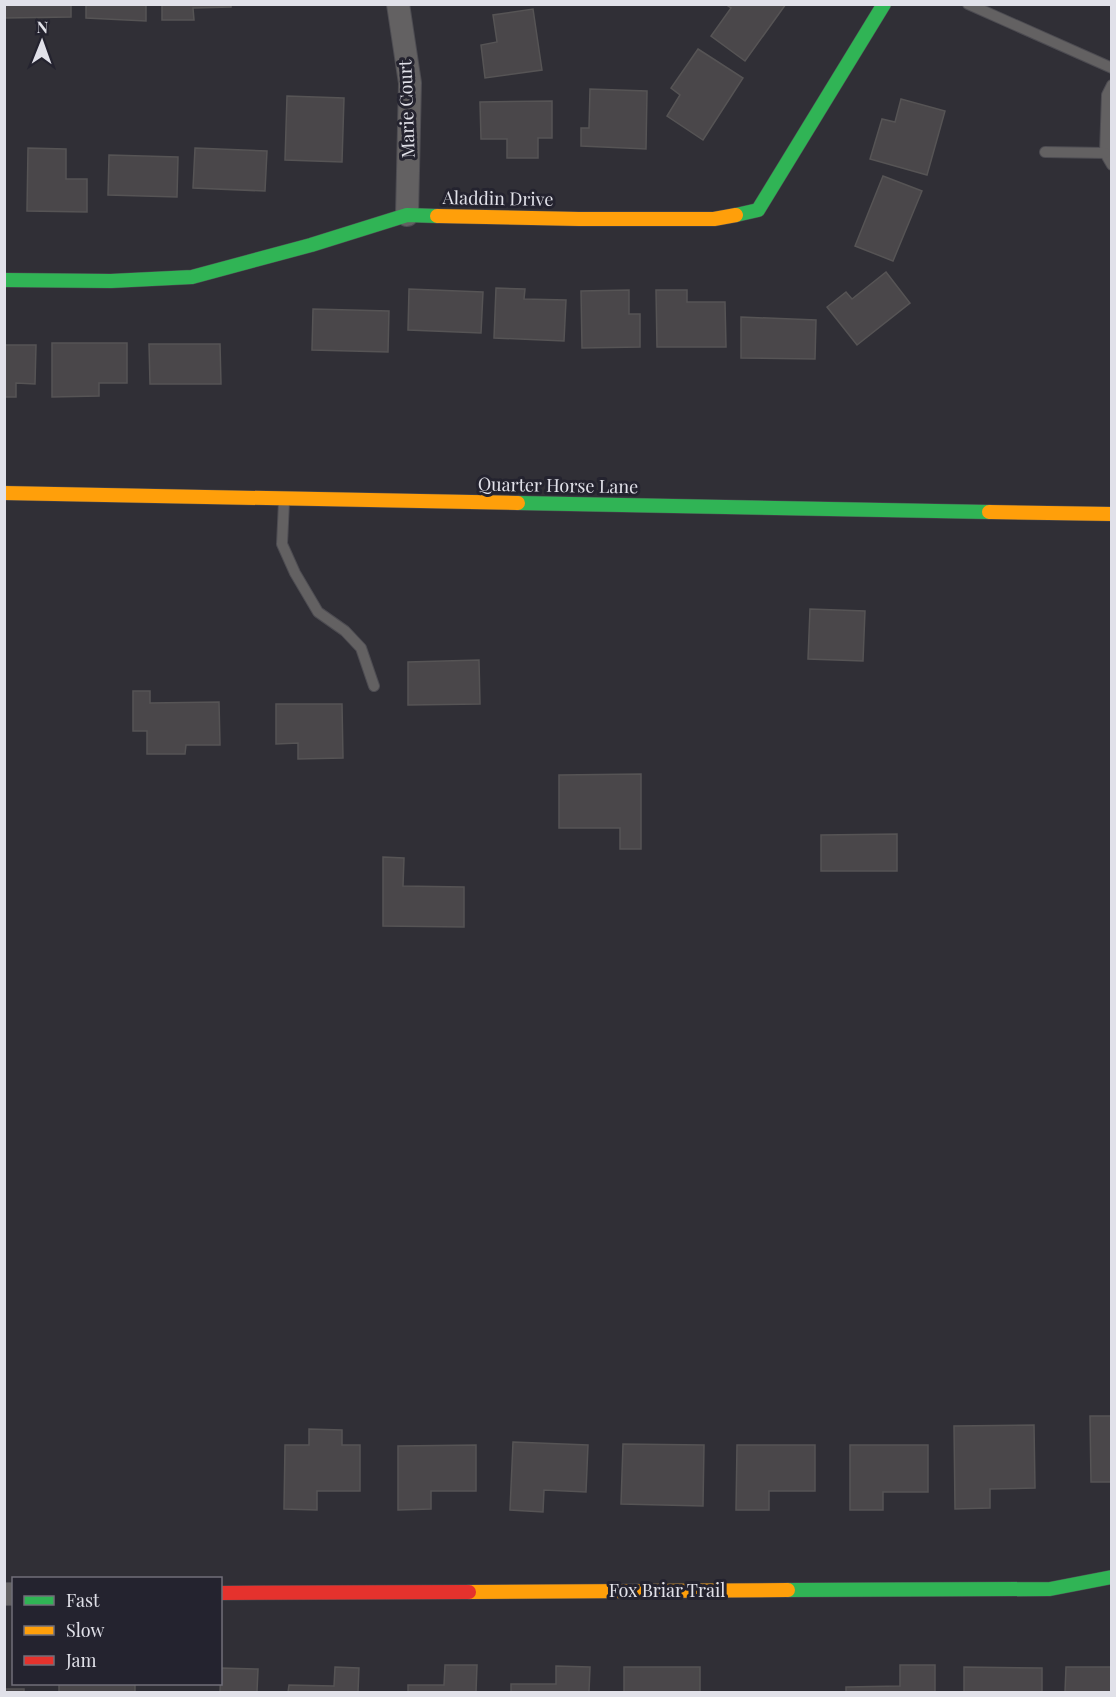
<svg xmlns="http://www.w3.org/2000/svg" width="1116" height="1697" viewBox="0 0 1116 1697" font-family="'Playfair Display',serif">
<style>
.building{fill:#4a474a;stroke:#565455;stroke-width:1.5}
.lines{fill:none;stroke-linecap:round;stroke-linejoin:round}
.lane-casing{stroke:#4d4c52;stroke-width:12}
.street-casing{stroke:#4d4c52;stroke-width:24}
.fast-casing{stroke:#4d4c52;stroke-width:15}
.slow-casing{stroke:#4d4c52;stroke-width:15}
.jam-casing{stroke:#4d4c52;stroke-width:15}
.lane{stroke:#636162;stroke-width:10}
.street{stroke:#636162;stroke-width:22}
.fast{stroke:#30b455;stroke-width:14}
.slow{stroke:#ff9f0a;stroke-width:14}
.jam{stroke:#e5322d;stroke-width:14}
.labels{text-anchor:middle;stroke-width:6;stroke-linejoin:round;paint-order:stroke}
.street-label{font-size:18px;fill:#e1e1e9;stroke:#24232f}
</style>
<rect width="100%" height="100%" fill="#302f36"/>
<g class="building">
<polygon points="4,4 71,4 71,17 4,18"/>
<polygon points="86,4 146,4 146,21 86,18"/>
<polygon points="162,4 231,4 231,7 193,8 194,20 162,20"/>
<polygon points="725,4 786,4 745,61 711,36 731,8"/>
<polygon points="533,9 542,70 485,78 481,45 497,42 493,15"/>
<polygon points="698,49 743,78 703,140 667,116 680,95 671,88"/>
<polygon points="590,89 647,91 646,149 581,146 581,128 589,128"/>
<polygon points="287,96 344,98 342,162 285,160"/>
<polygon points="901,99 945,111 927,175 870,159 882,119 895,122"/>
<polygon points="552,101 552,138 538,138 538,158 507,158 507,139 481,139 480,102"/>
<polygon points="28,148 66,149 66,179 87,179 87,212 27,211"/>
<polygon points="195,148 267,151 265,191 193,188"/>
<polygon points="109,155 178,157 177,197 108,195"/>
<polygon points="883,176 922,191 893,261 855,246"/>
<polygon points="886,272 910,303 857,345 827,307 846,292 852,299"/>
<polygon points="496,288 525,289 524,299 566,300 564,341 494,338"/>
<polygon points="409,289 483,292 481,333 408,330"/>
<polygon points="629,290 629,314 640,314 640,347 582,348 581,291"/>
<polygon points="656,290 687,290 687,302 725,302 726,347 657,347"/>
<polygon points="313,309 389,311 388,352 312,350"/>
<polygon points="741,317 816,320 815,359 741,358"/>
<polygon points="52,343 127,343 127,383 99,383 99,396 52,397"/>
<polygon points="149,344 220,344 221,384 150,384"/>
<polygon points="4,345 36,345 35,384 16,383 16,397 4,397"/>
<polygon points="810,609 865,611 863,661 808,659"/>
<polygon points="479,660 480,704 408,705 408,662"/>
<polygon points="133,691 150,691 150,703 219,702 220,745 186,745 185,754 147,754 147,731 133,731"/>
<polygon points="276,704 342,704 343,758 298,759 298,743 276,744"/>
<polygon points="641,774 641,849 620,849 620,828 559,828 559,775"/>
<polygon points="897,834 897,871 821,871 821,835"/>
<polygon points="383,857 404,858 403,886 464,887 464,927 383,926"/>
<polygon points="1090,1416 1112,1416 1112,1482 1091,1482"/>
<polygon points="1034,1425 1035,1488 990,1489 990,1508 955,1509 954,1426"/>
<polygon points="309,1429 342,1430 342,1445 360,1445 360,1491 317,1491 317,1510 284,1509 285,1445 309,1445"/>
<polygon points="513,1442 588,1445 586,1492 544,1490 543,1512 510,1510"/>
<polygon points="623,1444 704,1445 703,1506 621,1504"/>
<polygon points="476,1445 476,1491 431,1491 431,1509 398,1510 398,1446"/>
<polygon points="737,1445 815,1445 815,1491 769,1491 769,1510 736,1510"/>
<polygon points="850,1445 928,1445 928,1492 883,1492 883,1510 850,1510"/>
<polygon points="445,1665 477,1665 476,1692 408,1692 408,1685 444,1685"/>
<polygon points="900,1665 935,1665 935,1692 846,1692 846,1687 900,1686"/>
<polygon points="556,1666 590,1667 589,1692 511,1692 511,1684 556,1684"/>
<polygon points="335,1667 359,1668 358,1692 288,1692 289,1685 334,1686"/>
<rect x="624" y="1667" width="76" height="25"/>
<polygon points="964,1667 1042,1668 1042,1692 964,1692"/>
<polygon points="1066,1667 1112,1667 1112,1692 1065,1692"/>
<polygon points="221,1668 258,1669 257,1692 220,1692"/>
<rect x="59" y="1684" width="76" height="8"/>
<rect x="4" y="1689" width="20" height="3"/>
</g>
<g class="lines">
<g class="lane-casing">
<g id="lane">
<polyline points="968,4 1112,68"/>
<polyline points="1112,85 1107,95 1105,153 1112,165"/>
<polyline points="1045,152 1105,153"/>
<polyline points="284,502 282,544 295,573 318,612 345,631 361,648 374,686"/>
</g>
</g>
<g class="street-casing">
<g id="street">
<polyline points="398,4 410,83 407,215"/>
<polyline points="4,1594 14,1594"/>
</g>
</g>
<g class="fast-casing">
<g id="fast">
<polyline points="736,215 758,210 884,4"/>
<polyline points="4,280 111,281 192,277 311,245 407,215 437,216"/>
<polyline points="518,503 989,512"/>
<polyline points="788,1590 1050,1589 1112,1577"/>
</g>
</g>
<g class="slow-casing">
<g id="slow">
<polyline points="437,216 579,219 714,219 736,215"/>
<polyline points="4,493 518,503"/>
<polyline points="989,512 1112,514"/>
<polyline points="469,1592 788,1590"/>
</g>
</g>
<g class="jam-casing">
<polyline id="jam" points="220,1593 469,1592"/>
</g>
<use href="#lane" class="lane"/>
<use href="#street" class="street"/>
<use href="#fast" class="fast"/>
<use href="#slow" class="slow"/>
<use href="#jam" class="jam"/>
</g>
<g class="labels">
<g class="street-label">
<text transform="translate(407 109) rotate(-92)" y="6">Marie Court</text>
<text transform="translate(498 199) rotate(1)" y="6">Aladdin Drive</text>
<text transform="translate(558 486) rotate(1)" y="6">Quarter Horse Lane</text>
<text x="667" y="1597">Fox Briar Trail</text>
</g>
</g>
<rect width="1116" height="1697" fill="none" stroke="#e1e1e9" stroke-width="12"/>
<rect x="12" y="1577" width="210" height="108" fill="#24232f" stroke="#706f79" stroke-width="1.5"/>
<rect x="24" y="1596" width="30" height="9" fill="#30b455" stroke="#706f79" stroke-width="1.5"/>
<text x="66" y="1607" font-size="18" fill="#e1e1e9">Fast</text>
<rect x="24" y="1626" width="30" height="9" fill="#ff9f0a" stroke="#706f79" stroke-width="1.5"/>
<text x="66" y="1637" font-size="18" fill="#e1e1e9">Slow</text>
<rect x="24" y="1656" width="30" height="9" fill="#e5322d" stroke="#706f79" stroke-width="1.5"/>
<text x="66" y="1667" font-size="18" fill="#e1e1e9">Jam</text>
<g transform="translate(42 42) rotate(1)" stroke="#24232f" stroke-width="4.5" paint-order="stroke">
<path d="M0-4.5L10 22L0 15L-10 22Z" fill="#e1e1e9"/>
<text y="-9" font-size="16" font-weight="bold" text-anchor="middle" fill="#e1e1e9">N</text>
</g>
</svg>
